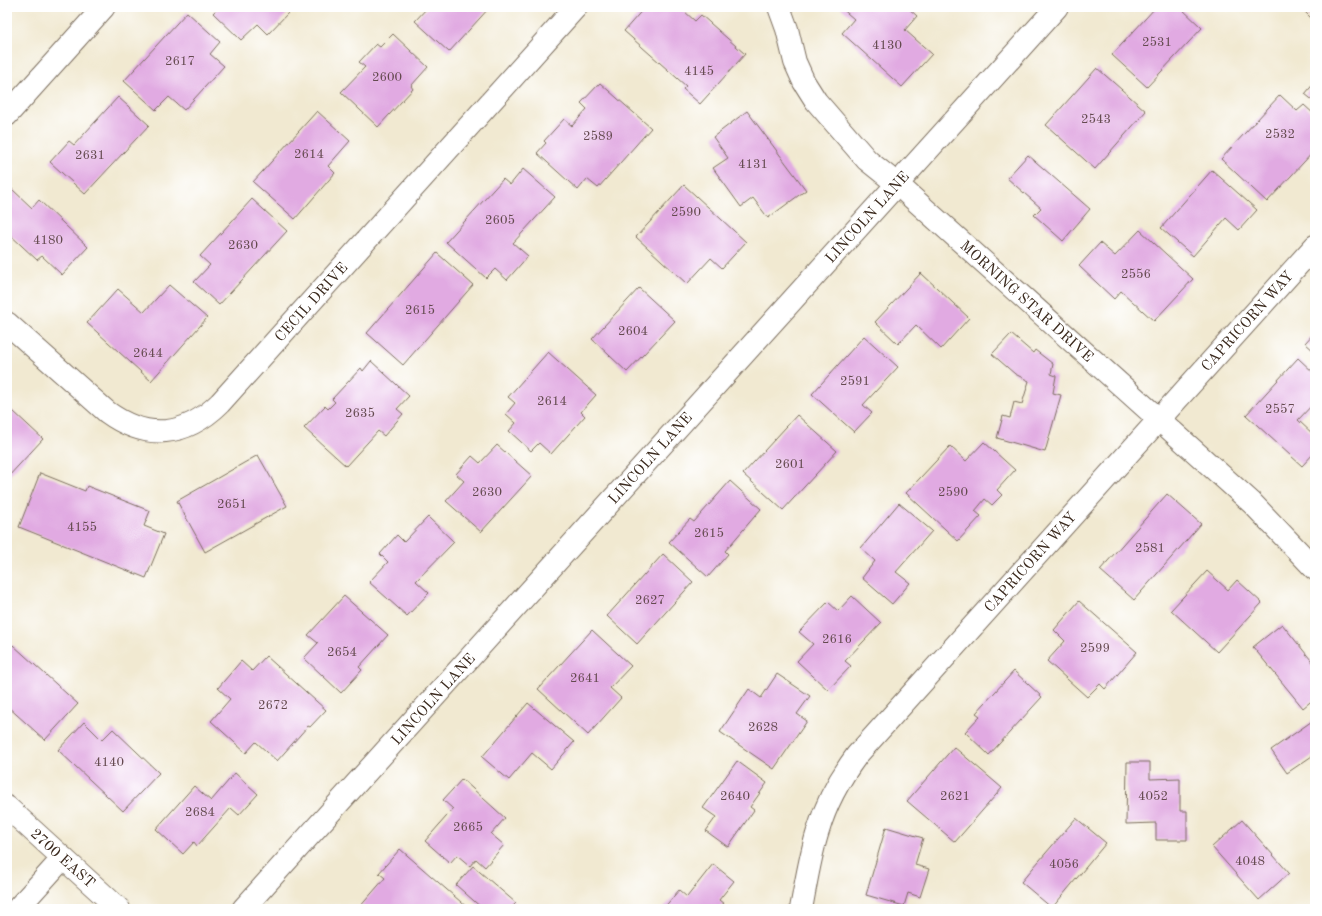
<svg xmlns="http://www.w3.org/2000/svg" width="1322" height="916" viewBox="0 0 1322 916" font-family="'Old Standard TT',serif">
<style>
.building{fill:#e1aae2}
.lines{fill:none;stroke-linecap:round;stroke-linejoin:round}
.minor-casing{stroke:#7b6d5d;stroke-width:24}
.minor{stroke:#fff;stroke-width:22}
.labels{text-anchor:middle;stroke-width:4;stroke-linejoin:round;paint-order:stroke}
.number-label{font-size:13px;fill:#644a4f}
.street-label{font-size:15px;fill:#3b2a1e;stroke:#fff}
</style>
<rect width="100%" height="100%" fill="#fff"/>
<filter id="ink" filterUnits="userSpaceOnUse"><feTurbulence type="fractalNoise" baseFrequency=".025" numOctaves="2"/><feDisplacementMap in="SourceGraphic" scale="8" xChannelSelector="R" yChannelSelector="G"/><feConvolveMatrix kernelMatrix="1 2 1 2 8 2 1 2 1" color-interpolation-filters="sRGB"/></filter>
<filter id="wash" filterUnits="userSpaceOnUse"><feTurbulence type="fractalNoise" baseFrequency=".012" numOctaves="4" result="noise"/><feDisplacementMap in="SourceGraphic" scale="16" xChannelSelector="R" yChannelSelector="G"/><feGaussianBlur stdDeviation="0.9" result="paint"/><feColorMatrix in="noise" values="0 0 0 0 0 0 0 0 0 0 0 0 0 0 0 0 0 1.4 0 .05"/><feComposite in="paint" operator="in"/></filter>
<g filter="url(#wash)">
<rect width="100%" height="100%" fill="#f1e9d1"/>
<g id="blocks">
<g class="building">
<polygon points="7,7 13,7 7,13"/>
<polygon points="219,7 282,7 288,13 268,34 258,24 241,40 213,13"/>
<polygon points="428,7 490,7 449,52 415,21"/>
<polygon points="645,7 687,7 684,11 695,21 701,15 745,54 700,104 683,89 686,86 624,31"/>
<polygon points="840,7 907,7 917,16 905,30 932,54 902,87 842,33 854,19"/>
<polygon points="1156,7 1180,7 1202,28 1147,87 1112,55"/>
<polygon points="1306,7 1315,7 1315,22 1303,10"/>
<polygon points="187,12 220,42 210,54 224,66 184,110 169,97 156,110 124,81"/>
<polygon points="393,34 428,67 411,86 413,89 378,127 341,92 365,67 359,62 376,44 380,47"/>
<polygon points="1097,68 1146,111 1095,169 1046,125"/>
<polygon points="1315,82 1315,102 1305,94"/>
<polygon points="600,83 651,128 598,188 587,179 578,190 537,153 546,143 544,141 564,119 572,126 587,109 581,103"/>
<polygon points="1280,95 1297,111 1304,105 1315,115 1315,150 1267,202 1221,159"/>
<polygon points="118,97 149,125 85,194 50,162 69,141 74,145"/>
<polygon points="317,111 350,141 328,166 335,173 295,219 253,182"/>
<polygon points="747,111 806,190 768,218 753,198 741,207 713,168 728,158 713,137"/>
<polygon points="1028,155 1090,209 1063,241 1034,215 1041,208 1007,178"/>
<polygon points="523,169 555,197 513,243 528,256 507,280 495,269 486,278 446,242 503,179 510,185"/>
<polygon points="1212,170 1257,210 1239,230 1226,218 1193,256 1161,228"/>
<polygon points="684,185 746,242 722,268 711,258 687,284 636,237"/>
<polygon points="12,189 32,208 39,200 88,247 62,275 42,256 37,260 7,232 7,195"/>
<polygon points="252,199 287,231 219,305 194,282 210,265 200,256"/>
<polygon points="1140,230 1193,279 1154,321 1121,291 1114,299 1079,266 1100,243 1115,256"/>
<polygon points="437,253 473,285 403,365 367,333"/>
<polygon points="921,273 969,318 941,349 916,325 898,344 875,322"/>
<polygon points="169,285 207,318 151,381 87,323 118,289 144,312"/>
<polygon points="639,288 675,321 627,372 592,339"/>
<polygon points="1315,332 1315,352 1305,343"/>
<polygon points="1011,334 1033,353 1035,350 1053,364 1051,374 1056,376 1053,393 1061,395 1045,452 997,438 1003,416 1010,418 1014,402 1022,404 1029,381 1015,374 992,354"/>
<polygon points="864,336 898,367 863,405 872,413 854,432 812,394"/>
<polygon points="548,352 596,395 581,412 585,416 551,454 539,443 531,451 509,431 516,423 506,414 515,403 508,397"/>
<polygon points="1298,358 1315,374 1315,402 1298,420 1315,436 1315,452 1302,466 1246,415"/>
<polygon points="371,361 409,396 397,409 403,414 384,436 378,431 346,466 304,428 325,406 328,409 335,402 332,399 361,368 363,371"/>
<polygon points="13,411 43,439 7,478 7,418"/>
<polygon points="797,415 837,451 783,510 743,474"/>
<polygon points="984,442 1015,470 997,490 1002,495 992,505 985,499 975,511 981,516 958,541 906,493 950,446 966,461"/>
<polygon points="497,445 532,476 481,532 446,501 464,481 456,474 472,456 480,463"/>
<polygon points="258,455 287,506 205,552 177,501"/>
<polygon points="40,473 85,491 87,486 150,511 144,526 164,534 146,578 19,527"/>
<polygon points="730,481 761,509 725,551 728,554 708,577 669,542 690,519 694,522"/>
<polygon points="1167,494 1201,524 1134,600 1100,570"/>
<polygon points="899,503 932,531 896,572 910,583 892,604 862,578 875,561 861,548"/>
<polygon points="428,517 454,542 416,581 429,593 407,616 369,582 388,562 380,554 397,535 404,542"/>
<polygon points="663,554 693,582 637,644 607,616"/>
<polygon points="1207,571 1228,590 1237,580 1262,603 1217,652 1171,610"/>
<polygon points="344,596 388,635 359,667 362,670 341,693 304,658 318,643 308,635"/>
<polygon points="852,596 881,623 845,661 851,666 828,690 797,661 813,644 799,632 828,602 838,611"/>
<polygon points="1079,601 1137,652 1105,689 1100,684 1087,697 1047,661 1065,641 1054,630"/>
<polygon points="1282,624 1315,665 1315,698 1303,708 1253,647"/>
<polygon points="592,630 631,666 610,688 621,698 588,735 538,689"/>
<polygon points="13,645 78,704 45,740 7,706 7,652"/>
<polygon points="266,656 326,710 310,727 308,726 277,761 256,742 246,753 211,721 230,699 218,688 241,661 252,671"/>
<polygon points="1014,671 1042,697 989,755 965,732 980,716 976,713"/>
<polygon points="777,674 810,696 797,714 807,721 774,769 720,732 749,689 761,698"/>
<polygon points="528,703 574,742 551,769 532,753 509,780 482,757"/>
<polygon points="1315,719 1315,754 1287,773 1271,750"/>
<polygon points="84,722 102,740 113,729 159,773 123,811 58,750"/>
<polygon points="954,747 1002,788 955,842 907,801"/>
<polygon points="737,761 767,783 750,807 754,810 728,847 706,831 716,817 703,808"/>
<polygon points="1127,762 1150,762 1150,779 1180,778 1180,811 1187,811 1187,840 1156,840 1156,823 1126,824"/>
<polygon points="235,773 258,794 239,815 231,808 197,846 194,842 183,854 156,829 194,786 211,801"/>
<polygon points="462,779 505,818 491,834 504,845 485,867 476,859 470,866 457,855 450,863 425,841 453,809 443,800"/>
<polygon points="1076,818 1106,843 1052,908 1021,882"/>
<polygon points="1242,820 1289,873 1259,900 1212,847"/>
<polygon points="886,827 923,838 915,865 929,869 920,897 908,893 904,906 866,895"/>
<polygon points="400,849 469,909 358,909 385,878 379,873"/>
<polygon points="713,864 734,881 719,900 724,904 720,909 663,909 679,890 687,897"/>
<polygon points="473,866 516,903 510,909 483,909 456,885"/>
</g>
</g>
</g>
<g filter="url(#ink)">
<use href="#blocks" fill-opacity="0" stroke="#7b6d5d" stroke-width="1"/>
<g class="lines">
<g class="minor-casing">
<g id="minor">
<polyline points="779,7 787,29 795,62 804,82 816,101 867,160 897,184 1252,503 1315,569"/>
<polyline points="7,115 104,7"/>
<path d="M7,323L107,412C147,441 185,437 220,403L576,7"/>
<polyline points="7,807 119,909"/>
<polyline points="17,909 63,858"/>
<polyline points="243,909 1057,7"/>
<path d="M801,909C806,883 810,856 818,831C826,803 840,778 857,755L1315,246"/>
</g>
</g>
<use href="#minor" class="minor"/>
</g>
</g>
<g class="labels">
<g class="number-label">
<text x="1157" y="46">2531</text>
<text x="887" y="49">4130</text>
<text x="180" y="65">2617</text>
<text x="699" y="75">4145</text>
<text x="387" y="81">2600</text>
<text x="1096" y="123">2543</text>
<text x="1280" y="138">2532</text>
<text x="598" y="140">2589</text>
<text x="309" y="158">2614</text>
<text x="90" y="159">2631</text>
<text x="753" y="168">4131</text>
<text x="686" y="216">2590</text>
<text x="500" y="224">2605</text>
<text x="48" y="244">4180</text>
<text x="243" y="249">2630</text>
<text x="1136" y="278">2556</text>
<text x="420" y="314">2615</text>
<text x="633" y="335">2604</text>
<text x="148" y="357">2644</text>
<text x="855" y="385">2591</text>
<text x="552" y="405">2614</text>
<text x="1280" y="413">2557</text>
<text x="360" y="417">2635</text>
<text x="790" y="468">2601</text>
<text x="487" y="496">2630</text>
<text x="953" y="496">2590</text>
<text x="232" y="508">2651</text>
<text x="82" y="531">4155</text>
<text x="709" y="537">2615</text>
<text x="1150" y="552">2581</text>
<text x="650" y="604">2627</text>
<text x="837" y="643">2616</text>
<text x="1095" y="652">2599</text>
<text x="342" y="656">2654</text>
<text x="585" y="682">2641</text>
<text x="273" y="709">2672</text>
<text x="763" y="731">2628</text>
<text x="109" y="766">4140</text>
<text x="735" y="800">2640</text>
<text x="955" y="800">2621</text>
<text x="1153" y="800">4052</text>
<text x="200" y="816">2684</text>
<text x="468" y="831">2665</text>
<text x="1250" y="865">4048</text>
<text x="1064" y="868">4056</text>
</g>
<g class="street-label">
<text transform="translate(867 217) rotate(-48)" y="5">LINCOLN LANE</text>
<text transform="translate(1027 301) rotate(42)" y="5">MORNING STAR DRIVE</text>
<text transform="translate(311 302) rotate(-48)" y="5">CECIL DRIVE</text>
<text transform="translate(1247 321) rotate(-48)" y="5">CAPRICORN WAY</text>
<text transform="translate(650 458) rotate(-48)" y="5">LINCOLN LANE</text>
<text transform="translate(1030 562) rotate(-48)" y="5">CAPRICORN WAY</text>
<text transform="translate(433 699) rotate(-48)" y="5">LINCOLN LANE</text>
<text transform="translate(63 858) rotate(42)" y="5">2700 EAST</text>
</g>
</g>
<rect width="1322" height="916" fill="none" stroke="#fff" stroke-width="24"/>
</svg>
